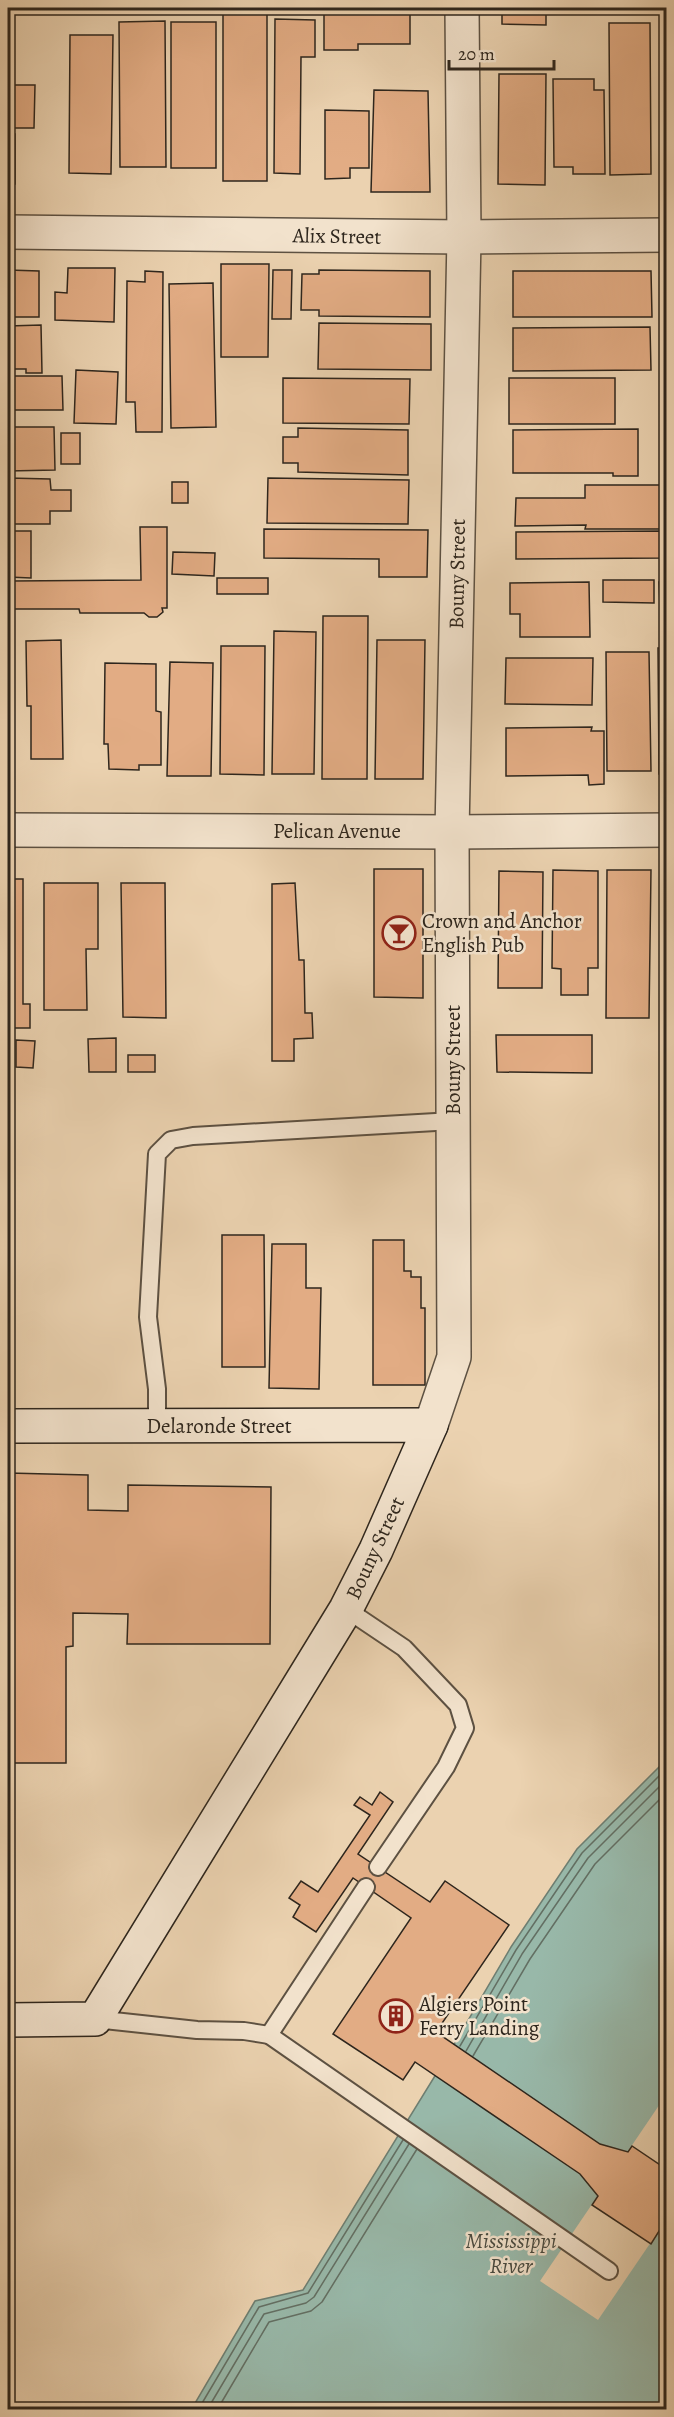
<svg xmlns="http://www.w3.org/2000/svg" width="674" height="2417" viewBox="0 0 674 2417" font-family="Alegreya,serif">
<style>
.water{fill:#98b8a9;stroke:#6e7e71;stroke-width:1.5}
.pier{fill:#ebd2b0}
.lines{fill:none;stroke-linecap:round;stroke-linejoin:round}
.shore{stroke:#636f63;stroke-width:1.5}
.building{fill:#e2ac84;stroke:#2e261d;stroke-width:1.5}
.lane-casing{stroke:#5d5142;stroke-width:20}
.street-casing{stroke:#5d5142;stroke-width:36}
.secondary-casing{stroke:#2e261d;stroke-width:36}
.lane{stroke:#f2e2cc;stroke-width:16}
.street{stroke:#f2e2cc;stroke-width:33}
.secondary{stroke:#f2e2cc;stroke-width:33}
.labels{text-anchor:middle;stroke-width:5;stroke-linejoin:round;paint-order:stroke}
.street-label{font-size:21px;fill:#2e261d;stroke:#f2e2cc}
.poi-label{font-size:21px;fill:#2e261d;stroke:#f2e2cc;text-anchor:start}
.water-label{font-size:22px;font-style:italic;fill:#484a40;stroke:#f2e2cc}
</style>
<rect width="100%" height="100%" fill="#ebd2b0"/>
<filter id="stains"><feTurbulence type="fractalNoise" baseFrequency=".00333" numOctaves="4"/><feColorMatrix values="0 0 0 0 .2 0 0 0 0 .09 0 0 0 0 .02 0 0 0 .5 -.17"/></filter>
<radialGradient id="worn" r=".72"><stop offset=".6" stop-color="#630" stop-opacity="0"/><stop offset="1" stop-color="#630" stop-opacity=".3"/></radialGradient>
<polygon class="water" points="666,1760 666,2409 191,2410 255,2301 303,2290 446,2058 511,1947 577,1849"/>
<polygon class="pier" points="666,2095 666,2220 598,2320 540,2281"/>
<g class="lines">
<g class="shore">
<polyline points="460,2046 516,1950 582,1853 666,1769"/>
<polyline points="466,2051 522,1954 588,1858 666,1780"/>
<polyline points="473,2056 530,1959 595,1864 666,1793"/>
<polyline points="198,2410 259,2307 308,2293 403,2140"/>
<polyline points="207,2410 264,2314 306,2303 314,2297 409,2144"/>
<polyline points="217,2410 269,2322 311,2311 322,2302 417,2149"/>
</g>
</g>
<g class="building">
<polygon points="324,8 410,8 410,44 358,44 358,50 324,50"/>
<polygon points="502,8 546,8 546,25 502,24"/>
<rect x="223" y="9" width="44" height="172"/>
<polygon points="275,19 315,20 315,57 301,57 300,174 274,173"/>
<polygon points="165,21 166,167 120,167 119,22"/>
<rect x="171" y="22" width="45" height="146"/>
<polygon points="609,23 650,23 651,174 610,175"/>
<polygon points="70,35 113,35 111,174 69,173"/>
<rect x="661" y="47" width="5" height="128"/>
<polygon points="499,74 546,74 545,185 498,184"/>
<polygon points="553,79 594,79 594,90 604,90 605,174 573,174 573,167 554,167"/>
<polygon points="8,85 35,85 34,128 8,128"/>
<polygon points="374,90 428,91 430,192 371,192"/>
<polygon points="325,110 369,111 369,168 350,168 350,178 325,179"/>
<rect x="8" y="134" width="7" height="50"/>
<polygon points="221,264 269,264 268,357 221,357"/>
<polygon points="68,268 115,268 114,322 55,320 55,292 67,293"/>
<polygon points="8,270 39,271 39,317 8,317"/>
<polygon points="273,270 292,270 291,319 272,319"/>
<polygon points="319,270 430,271 430,317 319,316 319,310 301,310 302,274 319,274"/>
<polygon points="145,271 163,272 162,432 136,432 135,402 126,402 127,281 145,282"/>
<polygon points="513,271 651,271 652,317 513,317"/>
<polygon points="213,283 216,427 171,428 169,284"/>
<polygon points="319,323 431,324 431,370 318,369"/>
<polygon points="41,325 42,373 26,373 26,369 8,369 8,326"/>
<polygon points="650,327 651,370 513,371 513,328"/>
<polygon points="76,370 118,372 116,424 74,423"/>
<polygon points="8,376 62,376 63,410 8,410"/>
<polygon points="283,378 410,379 409,424 283,423"/>
<rect x="509" y="378" width="106" height="46"/>
<polygon points="8,427 54,427 55,470 8,471"/>
<polygon points="298,428 408,430 408,475 298,472 298,463 283,463 283,437 298,437"/>
<polygon points="638,429 638,476 613,476 613,473 513,473 513,430"/>
<rect x="61" y="433" width="19" height="31"/>
<polygon points="8,478 50,479 51,490 71,490 71,511 50,511 50,524 8,524"/>
<polygon points="268,478 409,480 408,524 267,523"/>
<rect x="172" y="482" width="16" height="21"/>
<polygon points="585,485 666,485 666,529 585,529 586,525 515,526 516,498 585,498"/>
<polygon points="140,527 167,527 167,608 162,608 163,612 157,617 149,617 144,613 80,613 79,609 12,609 12,581 141,580"/>
<polygon points="264,529 428,530 427,577 379,577 379,559 264,558"/>
<polygon points="8,531 31,531 31,578 8,577"/>
<polygon points="662,531 663,558 516,559 516,532"/>
<polygon points="173,552 215,553 214,576 172,574"/>
<rect x="217" y="578" width="51" height="16"/>
<polygon points="603,580 654,580 654,603 603,602"/>
<polygon points="589,582 590,637 520,637 520,614 510,614 510,583"/>
<polygon points="659,582 666,582 666,605 660,606"/>
<polygon points="323,616 368,616 367,779 322,779"/>
<polygon points="274,631 316,632 314,774 272,774"/>
<polygon points="61,640 63,759 31,759 31,706 27,706 26,641"/>
<polygon points="377,640 425,640 423,779 375,779"/>
<polygon points="221,646 265,646 264,775 220,774"/>
<polygon points="658,648 666,648 666,774 659,774"/>
<polygon points="606,652 649,652 651,771 607,771"/>
<polygon points="506,658 593,658 592,705 505,704"/>
<polygon points="170,662 213,663 211,776 167,776"/>
<polygon points="105,663 156,664 156,711 161,712 161,765 139,765 139,770 109,769 108,744 104,744"/>
<polygon points="8,667 10,667 11,769 8,769"/>
<polygon points="592,727 591,731 604,731 604,784 589,785 588,775 506,776 506,728"/>
<polygon points="374,869 423,869 423,998 374,997"/>
<polygon points="553,870 598,871 598,968 588,968 588,995 561,995 561,969 552,968"/>
<polygon points="607,870 651,870 649,1018 606,1018"/>
<polygon points="499,871 543,872 542,988 498,988"/>
<polygon points="8,879 23,879 23,1004 30,1004 30,1028 8,1028"/>
<polygon points="44,883 98,883 98,949 86,949 87,1010 44,1010"/>
<polygon points="121,883 165,883 166,1018 123,1017"/>
<polygon points="295,883 299,960 304,960 305,1013 312,1013 313,1038 294,1039 294,1061 272,1061 272,884"/>
<polygon points="496,1035 592,1035 592,1073 497,1072"/>
<polygon points="116,1038 116,1072 89,1072 88,1039"/>
<polygon points="16,1040 35,1041 33,1068 16,1067"/>
<rect x="128" y="1055" width="27" height="17"/>
<polygon points="222,1235 264,1235 265,1367 222,1367"/>
<polygon points="373,1240 404,1240 404,1271 411,1271 411,1277 421,1277 421,1308 425,1308 425,1385 373,1385"/>
<polygon points="272,1244 306,1244 306,1288 321,1288 319,1389 269,1388"/>
<polygon points="8,1473 88,1475 88,1510 128,1511 128,1485 271,1487 270,1644 127,1644 128,1614 73,1613 73,1646 66,1647 66,1763 8,1763"/>
<polygon points="380,1792 393,1802 358,1854 430,1902 445,1881 509,1925 436,2032 600,2144 628,2152 632,2146 666,2169 666,2220 651,2244 592,2205 598,2196 580,2174 415,2062 403,2080 333,2034 411,1918 353,1878 316,1932 293,1917 300,1905 289,1898 301,1881 318,1892 370,1815 354,1805 360,1797 372,1805"/>
</g>
<g class="lines">
<g class="lane-casing">
<g id="lane">
<polyline points="157,1427 157,1389 148,1317 157,1154 171,1140 193,1136 453,1121"/>
<polyline points="346,1609 404,1648 458,1705 465,1728 446,1767 378,1867"/>
<polyline points="95,2019 197,2030 244,2031 269,2035 366,1887"/>
<polyline points="269,2035 609,2271"/>
</g>
</g>
<g class="street-casing">
<g id="street">
<polyline points="8,232 464,237 666,235"/>
<polyline points="8,830 452,832 666,830"/>
<polyline points="431,1425 454,1357 452,832 464,237 462,8"/>
</g>
</g>
<g class="secondary-casing">
<polyline id="secondary" points="8,1426 431,1425 376,1550 346,1609 95,2019 8,2020"/>
</g>
<use href="#lane" class="lane"/>
<use href="#street" class="street"/>
<use href="#secondary" class="secondary"/>
</g>
<defs>
<g id="bar-ring" transform="scale(1.725)"><circle r="9.5" fill="#f2e2cc" stroke="#8f2418" stroke-width="1.5"/><path d="M-6-5H6L.8 .8V4.5H3.5V6h-7V4.5H-.8V.8Z" fill="#8f2418"/></g>
<g id="building-ring" transform="scale(1.725)"><circle r="9.5" fill="#f2e2cc" stroke="#8f2418" stroke-width="1.5"/><path d="M-4-6H4V6H1V3H-1V6H-4ZM-2.5-4.3h1.7v1.8h-1.7ZM.8-4.3h1.7v1.8H.8ZM-2.5-1h1.7V.8h-1.7ZM.8-1h1.7V.8H.8Z" fill="#8f2418"/></g>
</defs>
<g fill-rule="evenodd">
<use href="#bar-ring" x="399" y="933"/>
<use href="#building-ring" x="396" y="2016"/>
</g>
<g class="labels">
<g class="street-label">
<text transform="translate(337 236) rotate(1)" y="7">Alix Street</text>
<text transform="translate(457 574) rotate(-89)" y="7">Bouny Street</text>
<text x="337" y="838">Pelican Avenue</text>
<text transform="translate(453 1060) rotate(-90)" y="7">Bouny Street</text>
<text x="219" y="1433">Delaronde Street</text>
<text transform="translate(375 1548) rotate(-65)" y="7">Bouny Street</text>
</g>
<g class="poi-label">
<text x="422" y="928">Crown and Anchor<tspan x="422" dy="24">English Pub</tspan></text>
<text x="419" y="2011">Algiers Point<tspan x="419" dy="24">Ferry Landing</tspan></text>
</g>
<g class="water-label">
<text x="511" y="2248">Mississippi<tspan x="511" dy="25">River</tspan></text>
</g>
</g>
<rect width="674" height="2417" fill="none" stroke="#ebd2b0" stroke-width="30"/>
<rect x="9" y="9" width="656" height="2399" fill="none" stroke="#2e261d" stroke-width="3"/>
<rect x="15" y="15" width="644" height="2387" fill="none" stroke="#2e261d" stroke-width="1.5"/>
<path d="M449 60v9h105v-9" fill="none" stroke="#2e261d" stroke-width="3"/>
<text x="458" y="60" font-size="18" fill="#2e261d" stroke="#f2e2cc" stroke-width="4.5" paint-order="stroke">20 m</text>
<rect width="100%" height="100%" filter="url(#stains)"/>
<rect width="100%" height="100%" fill="url(#worn)"/>
</svg>
